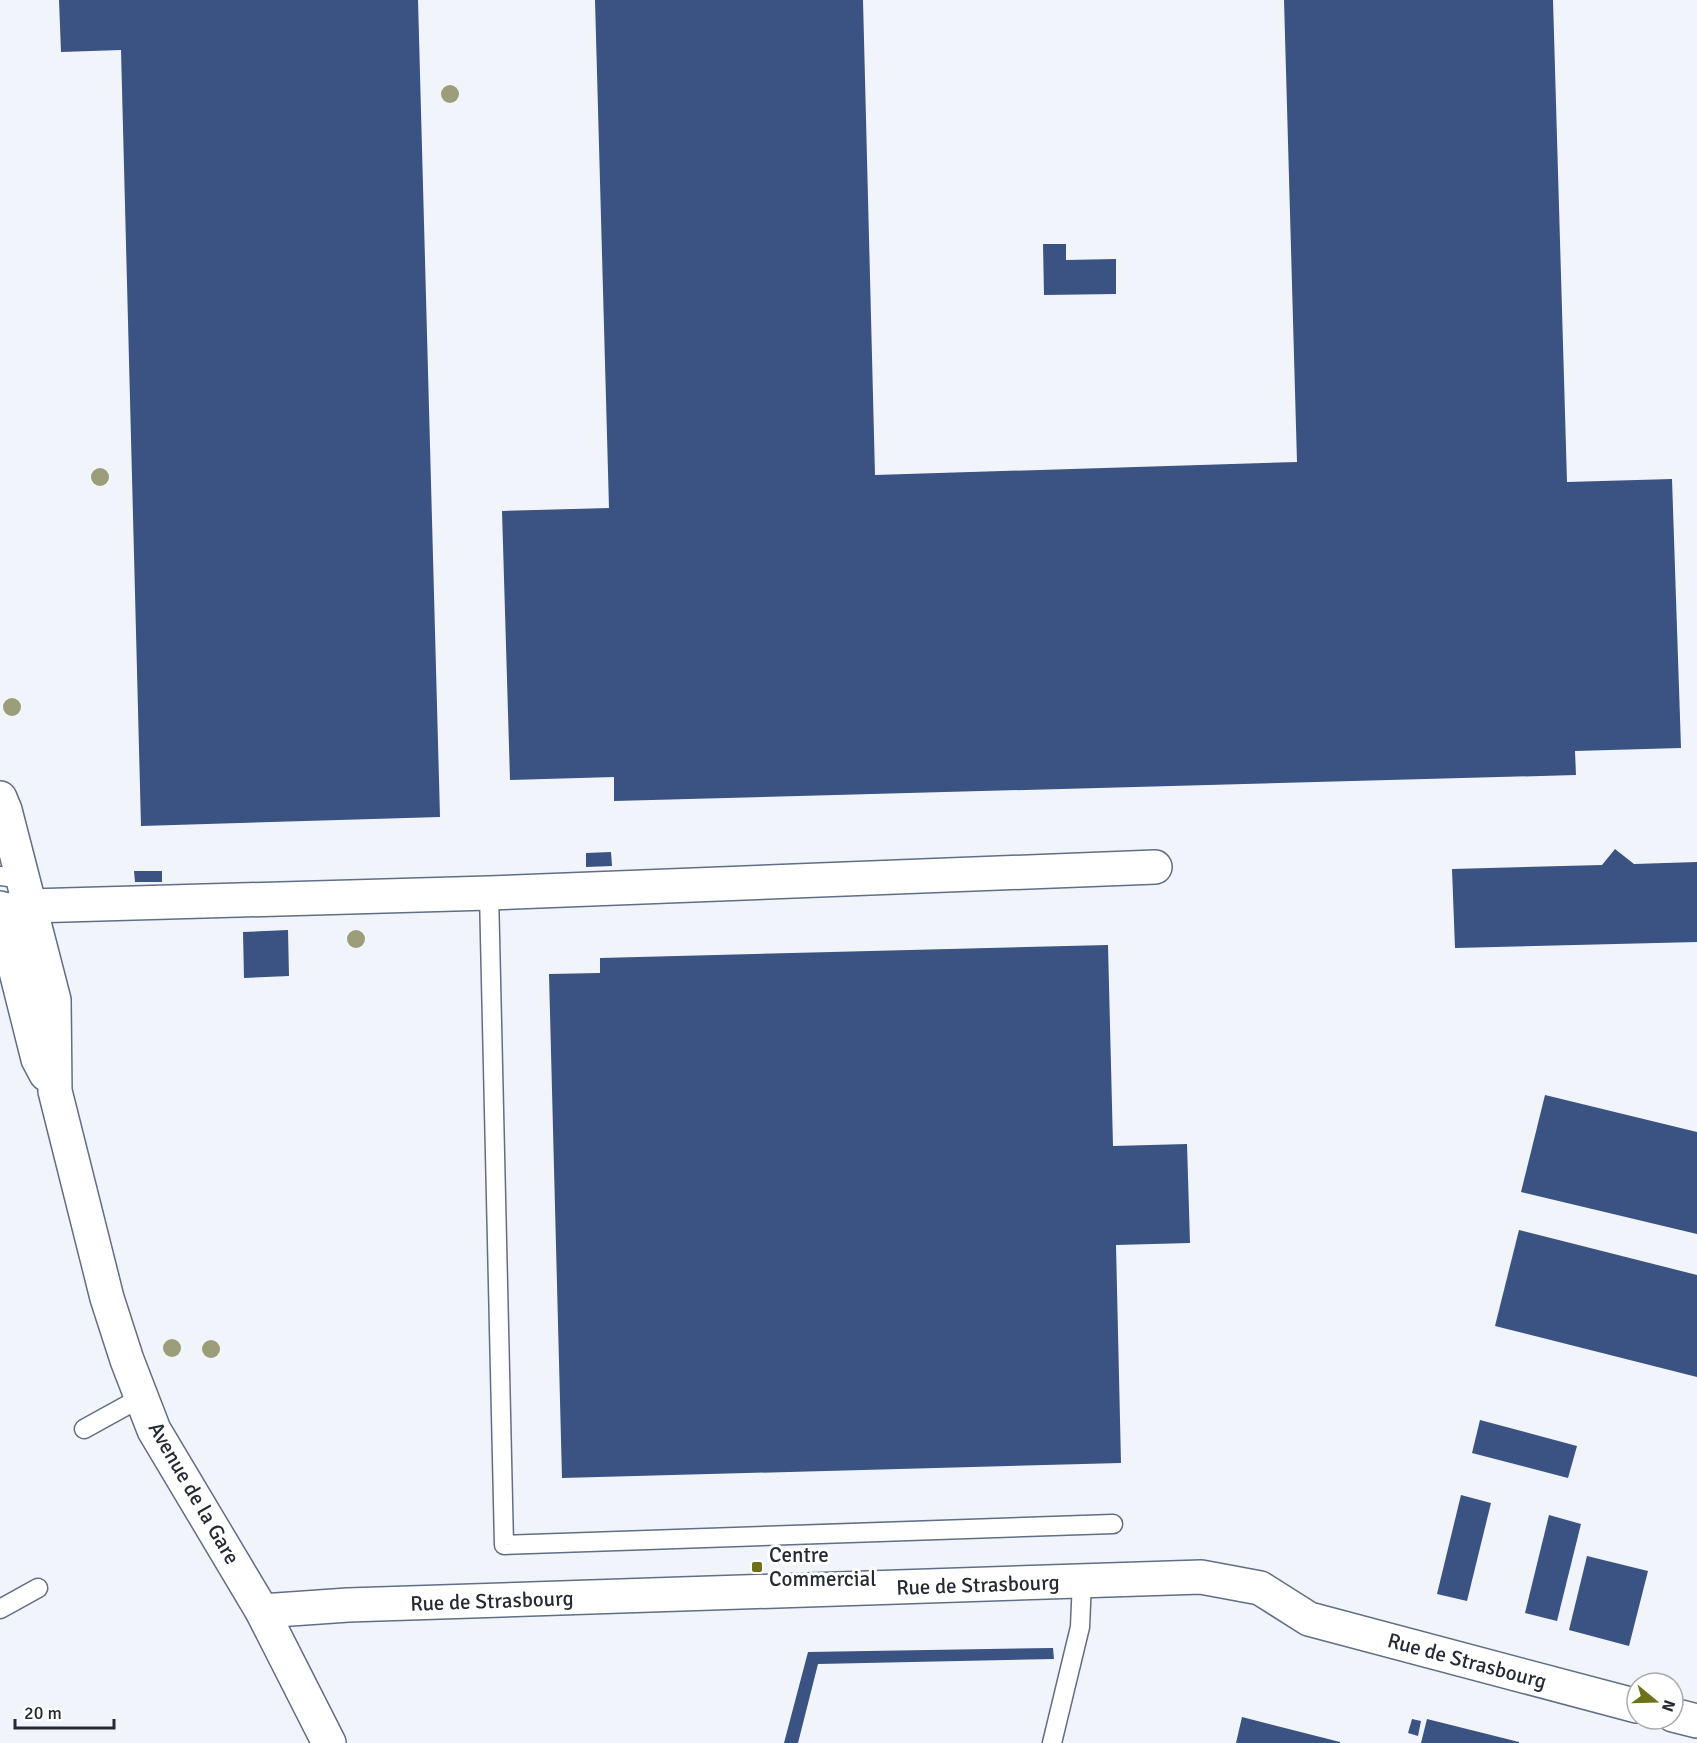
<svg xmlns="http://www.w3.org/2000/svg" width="1697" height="1743" viewBox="0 0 1697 1743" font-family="Signika,sans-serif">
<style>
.building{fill:#3a5382}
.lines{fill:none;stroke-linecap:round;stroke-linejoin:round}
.lane-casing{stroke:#616e86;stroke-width:21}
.street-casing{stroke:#616e86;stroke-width:36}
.secondary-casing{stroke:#616e86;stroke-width:36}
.lane{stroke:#fff;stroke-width:18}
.street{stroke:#fff;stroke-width:33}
.secondary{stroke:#fff;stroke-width:33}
.tree{fill:#9b9e79}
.poi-dot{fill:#6d7117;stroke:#fff;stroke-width:2}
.labels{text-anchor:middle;stroke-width:6;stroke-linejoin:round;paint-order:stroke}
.street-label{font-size:21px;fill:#252a34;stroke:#fff}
.poi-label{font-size:21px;fill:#252a34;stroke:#fff;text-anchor:start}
</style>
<rect width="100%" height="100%" fill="#f1f4fa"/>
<g class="building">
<polygon points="59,0 418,0 440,817 141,826 121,50 61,52"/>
<polygon points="595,0 863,0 875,475 1297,462 1284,0 1553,0 1567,482 1672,479 1681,748 1575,751 1576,775 614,801 614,777 510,780 502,511 609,508"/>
<polygon points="1043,244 1066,244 1066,260 1116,259 1116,294 1044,295"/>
<polygon points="1615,849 1634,864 1697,862 1697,942 1455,948 1452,869 1602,865"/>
<polygon points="611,852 612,866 586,867 586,853"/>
<polygon points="134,871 162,871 162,882 135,882"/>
<polygon points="288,930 289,976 244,978 243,932"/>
<polygon points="1108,945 1113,1146 1187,1144 1190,1243 1116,1245 1121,1463 562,1478 549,974 600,973 600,958"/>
<polygon points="1545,1095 1697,1132 1697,1234 1521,1192"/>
<polygon points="1519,1230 1697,1275 1697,1377 1495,1326"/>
<polygon points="1480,1420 1577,1446 1568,1478 1472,1453"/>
<polygon points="1461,1495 1491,1503 1467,1601 1437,1594"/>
<polygon points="1549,1515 1581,1524 1557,1621 1525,1613"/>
<polygon points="1587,1556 1648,1571 1629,1646 1569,1630"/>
<polygon points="1053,1648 1054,1659 818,1664 798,1743 784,1743 808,1652"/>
<polygon points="1242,1717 1340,1742 1340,1743 1236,1743"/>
<polygon points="1412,1719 1421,1721 1418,1736 1408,1733"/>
<polygon points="1427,1719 1519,1742 1519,1743 1421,1743"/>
</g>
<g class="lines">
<g class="lane-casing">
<g id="lane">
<polyline points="0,876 23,879"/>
<polyline points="489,893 504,1545 1113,1524"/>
<polyline points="84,1429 142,1397"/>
<polyline points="0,1609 38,1588"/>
<polyline points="1052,1743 1080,1627 1082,1581"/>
</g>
</g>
<g class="street-casing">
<g id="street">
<polyline points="3,911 30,906 489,893 1155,867"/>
<polyline points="262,1611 348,1605 1201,1577 1260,1588 1309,1619 1637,1706"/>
<polyline points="1673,1715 1697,1721"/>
</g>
</g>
<g class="secondary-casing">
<g id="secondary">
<polyline points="0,798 5,810 54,1000 55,1091 107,1298 127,1360 154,1430 262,1611 329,1743"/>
<polyline points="0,908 38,1059 46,1074"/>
</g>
</g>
<use href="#lane" class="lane"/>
<use href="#street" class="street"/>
<use href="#secondary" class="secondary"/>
</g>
<g class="tree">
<circle cx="450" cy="94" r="9"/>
<circle cx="100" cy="477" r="9"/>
<circle cx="12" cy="707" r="9"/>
<circle cx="356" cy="939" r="9"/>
<circle cx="172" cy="1348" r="9"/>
<circle cx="211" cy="1349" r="9"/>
</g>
<rect class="poi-dot" x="751" y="1561" width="12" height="12" rx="3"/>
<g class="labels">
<g class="street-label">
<text transform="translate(194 1493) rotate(60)" y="7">Avenue de la Gare</text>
<text transform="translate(978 1585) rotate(-2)" y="7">Rue de Strasbourg</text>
<text transform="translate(492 1601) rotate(-2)" y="7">Rue de Strasbourg</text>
<text transform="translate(1467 1661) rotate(15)" y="7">Rue de Strasbourg</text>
</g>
<g class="poi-label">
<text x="769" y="1562">Centre<tspan x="769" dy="24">Commercial</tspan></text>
</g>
</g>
<g transform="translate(1655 1701) rotate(109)"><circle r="28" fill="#ffffff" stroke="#a8aaae" stroke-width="1.5"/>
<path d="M0-4.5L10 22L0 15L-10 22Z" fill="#6d7117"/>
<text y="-9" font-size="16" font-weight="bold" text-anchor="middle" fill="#252a34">N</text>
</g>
<path d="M15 1719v9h99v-9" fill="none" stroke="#252a34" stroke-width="3"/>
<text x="24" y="1719" font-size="18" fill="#252a34" stroke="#ffffff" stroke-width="4.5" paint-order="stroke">20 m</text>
</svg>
